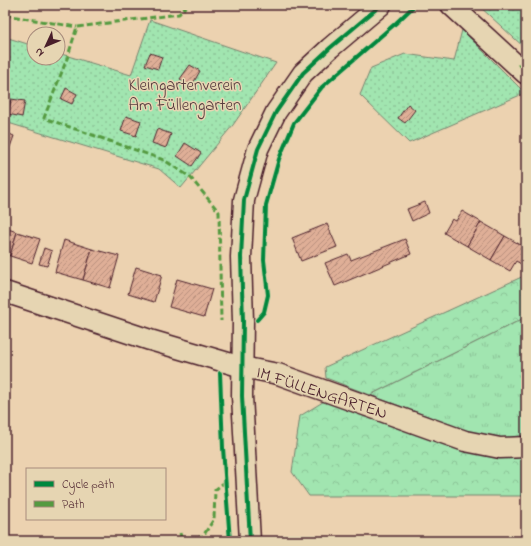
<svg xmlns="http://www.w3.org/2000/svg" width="531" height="546" viewBox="0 0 531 546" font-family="'Indie Flower',sans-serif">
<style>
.grass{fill:url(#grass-tufts);stroke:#76826e}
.forest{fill:url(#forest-crowns);stroke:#76826e}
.garden{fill:url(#garden-dots);stroke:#76826e}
.building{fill:url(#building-hatch);stroke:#4a1f2b}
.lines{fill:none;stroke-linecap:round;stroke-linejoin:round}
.minor-casing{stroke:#4a1f2b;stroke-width:23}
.minor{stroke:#e6d5b2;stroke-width:20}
.quiet{stroke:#559a41;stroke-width:3;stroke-dasharray:6 3;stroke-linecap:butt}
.cycleway-casing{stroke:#e6d5b2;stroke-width:6}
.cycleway{stroke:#00873e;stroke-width:4}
.labels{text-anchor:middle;stroke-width:3;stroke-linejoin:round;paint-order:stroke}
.park-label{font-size:17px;fill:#573d3f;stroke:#e6d5b2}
.street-label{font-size:17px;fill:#4a1f2b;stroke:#e6d5b2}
</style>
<defs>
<pattern id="grass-tufts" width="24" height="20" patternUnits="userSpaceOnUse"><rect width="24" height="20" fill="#a1e5b0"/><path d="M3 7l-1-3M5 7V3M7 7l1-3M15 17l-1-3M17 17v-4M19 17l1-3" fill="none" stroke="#8cc498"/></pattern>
<pattern id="forest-crowns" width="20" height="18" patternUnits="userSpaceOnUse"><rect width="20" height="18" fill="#a1e5b0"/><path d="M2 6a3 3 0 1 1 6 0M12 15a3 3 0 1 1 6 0" fill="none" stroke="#8cc498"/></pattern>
<pattern id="garden-dots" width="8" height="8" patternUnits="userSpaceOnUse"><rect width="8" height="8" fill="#a1e5b0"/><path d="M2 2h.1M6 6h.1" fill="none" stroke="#8cc498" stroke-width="1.8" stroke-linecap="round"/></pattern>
<pattern id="building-hatch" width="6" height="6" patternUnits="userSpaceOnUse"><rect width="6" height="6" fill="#dfaf97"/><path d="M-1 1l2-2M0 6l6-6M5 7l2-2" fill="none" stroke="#b78e7b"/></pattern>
</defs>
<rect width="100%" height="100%" fill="#ecd2b0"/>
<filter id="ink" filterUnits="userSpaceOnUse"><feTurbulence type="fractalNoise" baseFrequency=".025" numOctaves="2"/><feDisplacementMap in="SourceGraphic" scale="8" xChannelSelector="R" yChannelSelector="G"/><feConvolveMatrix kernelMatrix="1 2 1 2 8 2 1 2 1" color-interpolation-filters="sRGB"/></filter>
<g filter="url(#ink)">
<polygon class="grass" points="526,317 526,436 501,438 467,431 370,395"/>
<g class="forest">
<polygon points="526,275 526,317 370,395 326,378 325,367"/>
<polygon points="326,400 461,449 496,458 526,456 526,496 309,496 292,472 300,416"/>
</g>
<g class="garden">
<polygon points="478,5 526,5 526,49"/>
<polygon points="150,20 276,63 233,125 181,188 159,169 5,122 5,37 34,46 34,58 58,58 58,53 131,75"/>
<polygon points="462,30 525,93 409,143 360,95 371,68 405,54 454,61"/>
</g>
<g class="building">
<polygon points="150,53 162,57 158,69 145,65"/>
<polygon points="190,65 200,71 191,87 180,79"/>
<polygon points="66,88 77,94 72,104 61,99"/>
<polygon points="11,99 25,101 22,117 8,114"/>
<polygon points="408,104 415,110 405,123 398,118"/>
<polygon points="126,116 141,121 136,136 121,131"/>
<polygon points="157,129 171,134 166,148 152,143"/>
<polygon points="5,132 14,136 10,147 5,145"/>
<polygon points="185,143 201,153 192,166 177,156"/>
<polygon points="425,202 429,213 412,221 407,209"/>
<polygon points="462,211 481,222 467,246 444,233 452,219 456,221"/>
<polygon points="481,222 505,236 491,260 467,246"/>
<polygon points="327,224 337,247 301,261 292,238"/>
<polygon points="5,228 17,232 10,256 5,254"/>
<polygon points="17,232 40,239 32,263 10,256"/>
<polygon points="505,236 526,248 526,256 521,264 516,261 510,271 491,260"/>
<polygon points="405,239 411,254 335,286 325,263 348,254 351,260"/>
<polygon points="64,240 92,249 83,280 55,272"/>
<polygon points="44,248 52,251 47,266 39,264"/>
<polygon points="92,249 119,256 110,288 83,280"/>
<polygon points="136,267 162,275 154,302 128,294"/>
<polygon points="177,279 212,289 204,317 169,307"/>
</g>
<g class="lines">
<g class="minor-casing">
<g id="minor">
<polyline points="451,5 526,74"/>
<polyline points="5,292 150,340 242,367 278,374 465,441 500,448 526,447"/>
<polyline points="250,541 242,396 243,321 241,257 244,200 258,149 276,112 303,73 330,48 381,5"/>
</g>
</g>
<use href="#minor" class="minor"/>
<g class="quiet">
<polyline points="187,5 179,14 77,27 68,56 44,118 164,160 190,177 219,212 221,321"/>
<polyline points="5,15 77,27"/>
<polyline points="518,66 526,60"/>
<polyline points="180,533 182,541"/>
<polyline points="189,541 203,536 214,519 215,490 226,481"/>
</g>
<g class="cycleway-casing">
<g id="cycleway">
<polyline points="257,320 264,312 268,295 264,260 266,205 279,159 294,123 322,87 396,23 415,5"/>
<polyline points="220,373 223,448 230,541"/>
<polyline points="250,541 242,396 243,321 241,257 244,200 258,149 276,112 303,73 330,48 381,5"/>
</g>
</g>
<use href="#cycleway" class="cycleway"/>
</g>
</g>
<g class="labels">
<g class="park-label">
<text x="185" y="90">Kleingartenverein<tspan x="185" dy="20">Am Füllengarten</tspan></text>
</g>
<g class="street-label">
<text transform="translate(322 392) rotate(18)" y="6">IM FÜLLENGARTEN</text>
</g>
</g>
<rect width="531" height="546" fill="none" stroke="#e6d5b2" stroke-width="20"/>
<rect x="10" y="10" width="511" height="526" fill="none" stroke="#4a1f2b" stroke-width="1.5" filter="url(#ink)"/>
<rect x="26" y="468" width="140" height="52" fill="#e6d5b2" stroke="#a88c7c"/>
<rect x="34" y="481" width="20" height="6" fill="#00873e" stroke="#a88c7c"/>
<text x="62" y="488" font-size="12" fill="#4a1f2b">Cycle path</text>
<rect x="34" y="501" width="20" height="6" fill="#559a41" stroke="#a88c7c"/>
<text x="62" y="508" font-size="12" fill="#4a1f2b">Path</text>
<g transform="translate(46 46) rotate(226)"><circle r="19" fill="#e6d5b2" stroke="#a88c7c"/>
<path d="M0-3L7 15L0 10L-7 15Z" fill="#4a1f2b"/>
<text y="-6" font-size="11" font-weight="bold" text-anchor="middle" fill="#4a1f2b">N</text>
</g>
</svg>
